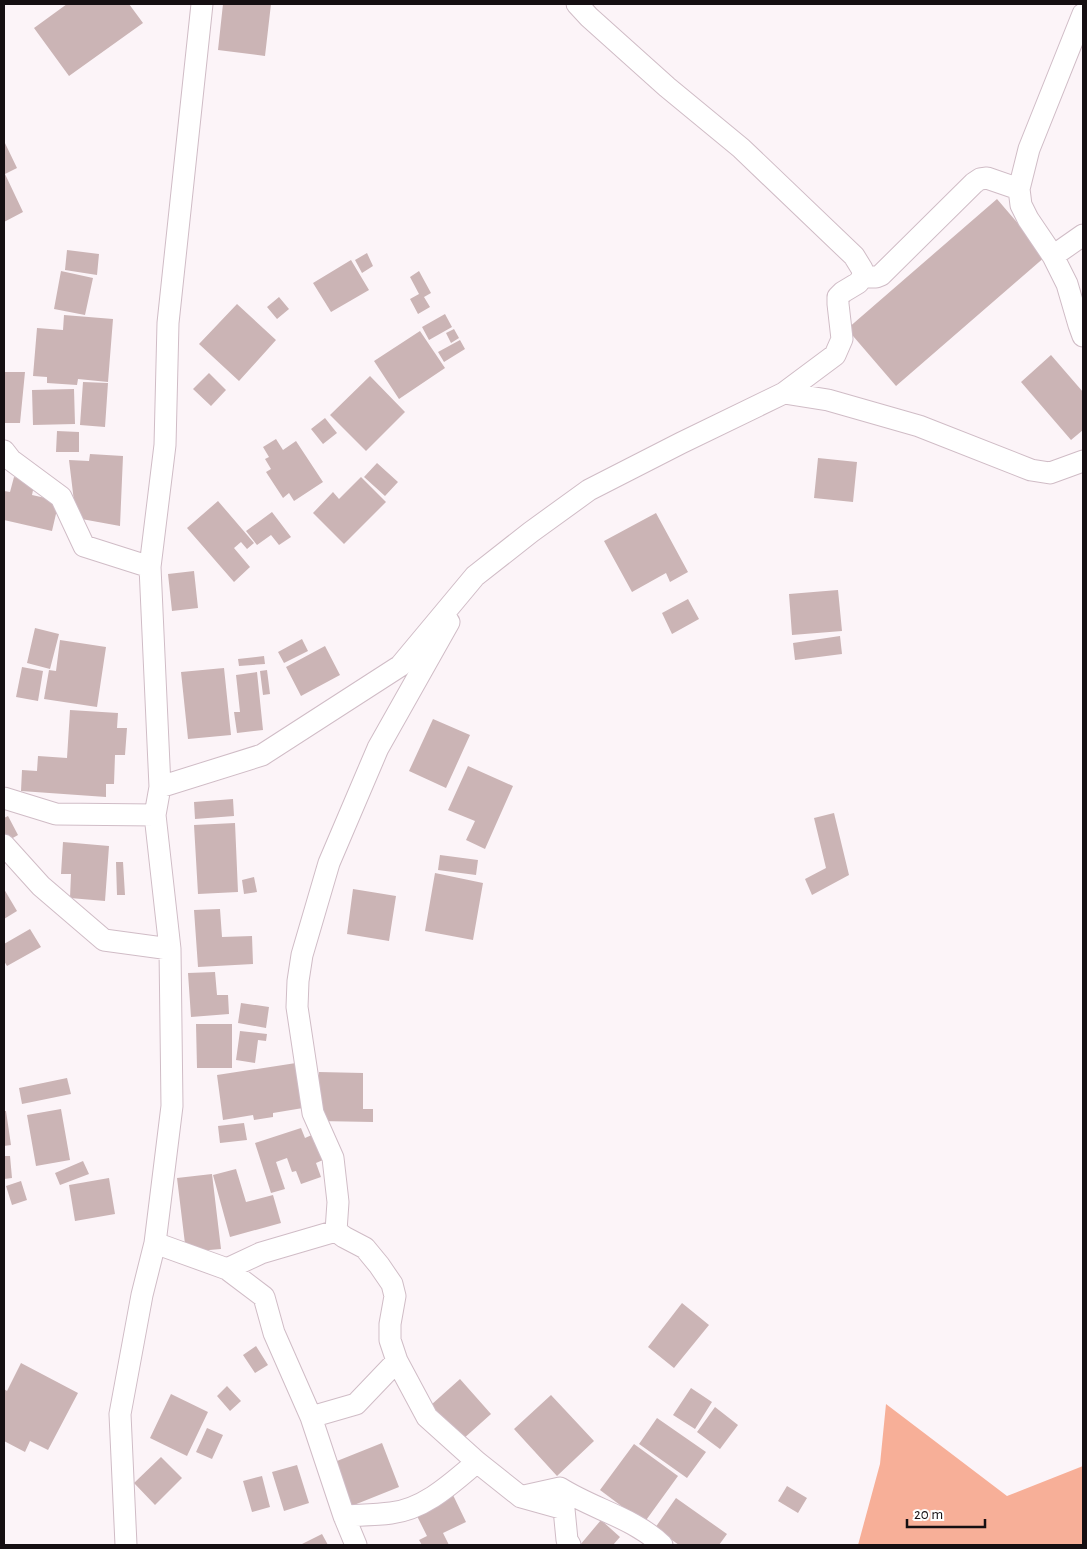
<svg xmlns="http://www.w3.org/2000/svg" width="1087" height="1549" font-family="'Alegreya Sans',sans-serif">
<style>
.forest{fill:#f7af98}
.building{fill:#cbb4b5}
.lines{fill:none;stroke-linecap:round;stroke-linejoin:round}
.street-casing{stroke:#d0bcc6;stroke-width:23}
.street{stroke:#fff;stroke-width:21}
</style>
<rect width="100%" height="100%" fill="#fcf4f8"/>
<path class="forest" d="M886,1404L1007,1496L1083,1466V1545H858L880,1464Z"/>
<path class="building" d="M67,4H129L143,23L69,76L34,28Z
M223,4H271L265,56L218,50Z
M4,141L17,168L5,174L23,212L4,222Z
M997,199L1046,256L896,386L847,329Z
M67,250L99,254L97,275L65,270Z
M367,253L373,266L362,273L355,260Z
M351,260L369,290L331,312L313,283Z
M61,271L93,278L85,315L54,309Z
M419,271L431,293L424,297L430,307L418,314L410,299L419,294L410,277Z
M279,297L289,309L277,319L267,307Z
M237,304L276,340L239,381L199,344Z
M445,314L452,327L429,340L422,327Z
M64,315L113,319L108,382L78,379L77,385L47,383V377L33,376L37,328L63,330Z
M454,329L459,338L451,343L446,333Z
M420,331L445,368L399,399L374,361Z
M460,340L465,349L444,362L438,352Z
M1051,355L1083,392V430L1071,440L1021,382Z
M4,372H25L20,423H4Z
M209,373L226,390L211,406L193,389Z
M370,376L405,412L366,451L330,415Z
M83,382L108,383L105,427L80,425Z
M74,389L75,424L33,425L32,390Z
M325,418L337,433L323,444L311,429Z
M57,431L79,432V452H56Z
M276,439L283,450L296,441L323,482L294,501L289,493L283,498L266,472L271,469L265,459L269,457L263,447Z
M90,454L123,456L120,526L76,518L69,460L89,461Z
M818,458L857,462L853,502L814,498Z
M377,463L398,482L385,496L364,477Z
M14,477L35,481L32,495L59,501L52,531L4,520V491L10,492Z
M361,477L386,502L344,544L313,513L333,492L339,499Z
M218,501L254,543L247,549L241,542L234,548L250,567L234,582L187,528Z
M272,512L291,537L279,545L271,535L257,545L246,531Z
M656,513L688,572L670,582L666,573L632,592L604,541Z
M194,571L198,608L172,611L168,574Z
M838,590L842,631L792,635L789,594Z
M688,599L699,619L672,634L662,613Z
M35,628L59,634L50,669L27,663Z
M840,636L842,654L795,660L793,643Z
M302,639L308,651L284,663L278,652Z
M60,640L106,647L97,707L44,699L49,670L56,671Z
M325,646L340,675L301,696L286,667Z
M264,656L265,664L239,666L238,659Z
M22,667L43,671L38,701L16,697Z
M224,668L231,735L188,739L181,672Z
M267,670L270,694L263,695L260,671Z
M257,672L263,730L237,733L234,712H240L236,675Z
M70,710L118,713L117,728H127L125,755H115L114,784H106V797L21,791L22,770L37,771L38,756L67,758Z
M433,719L470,735L446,788L409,771Z
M468,766L513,786L485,849L466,840L475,821L448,810Z
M233,799L234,816L195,819L194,802Z
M834,813L849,875L812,895L805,879L826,868L814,818Z
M8,816L18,835L4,843V818Z
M235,823L238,892L198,894L194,825Z
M63,842L109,846L105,901L70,898L71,874H61Z
M440,855L478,860L476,875L438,870Z
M116,862H123L125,895H117Z
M435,873L483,883L473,940L425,931Z
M254,877L257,892L244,894L242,880Z
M4,889L17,911L4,919Z
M353,889L396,896L389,941L347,934Z
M220,909L222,937L252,936L253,964L198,967L194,910Z
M30,929L41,947L7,966L4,961V944Z
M215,972L217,995H228L229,1014L191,1017L188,973Z
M241,1003L269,1007L266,1028L238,1023Z
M196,1024H232V1068H197Z
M240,1031L267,1034L266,1041L258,1040L255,1063L236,1060Z
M296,1063L303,1108L273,1113V1117L254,1120L253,1115L223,1120L217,1075Z
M319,1072L363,1073V1109H373V1122L319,1121Z
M67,1078L71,1094L22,1104L19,1088Z
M61,1109L70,1160L36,1166L27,1115Z
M4,1111H6L11,1145L4,1146Z
M244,1123L247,1140L220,1143L218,1126Z
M301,1128L305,1138L314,1134L323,1160L316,1163L321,1177L301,1184L296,1171L292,1172L287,1158L276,1162L285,1189L271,1193L255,1143Z
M4,1156H10L12,1178L4,1179Z
M83,1161L89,1174L60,1185L55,1173Z
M236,1169L246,1202L273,1195L281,1223L230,1237L213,1175Z
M212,1174L221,1249L186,1252L177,1178Z
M109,1178L115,1214L75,1221L69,1185Z
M21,1181L27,1200L12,1205L6,1186Z
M682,1303L709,1325L674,1368L648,1347Z
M256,1346L268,1365L255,1373L243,1355Z
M21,1363L78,1393L48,1450L30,1441L25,1452L4,1441V1389L7,1391Z
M460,1379L491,1414L462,1440L431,1405Z
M227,1386L241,1401L230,1411L217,1396Z
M691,1388L712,1402L695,1429L673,1415Z
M171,1394L208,1412L187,1456L150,1438Z
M551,1395L594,1441L557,1476L514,1429Z
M715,1407L738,1425L720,1449L697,1432Z
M657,1418L706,1452L687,1478L639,1444Z
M207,1428L223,1435L212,1459L196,1452Z
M382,1443L399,1487L349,1507L332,1463Z
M634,1444L678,1476L644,1523L600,1490Z
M161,1457L182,1478L155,1505L134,1483Z
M297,1465L309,1503L284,1511L272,1472Z
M262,1476L270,1507L252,1512L243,1481Z
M787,1486L807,1498L798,1513L778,1501Z
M453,1495L466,1522L443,1533L449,1545H422L419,1540L427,1536L416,1514Z
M676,1498L727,1534L719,1545H679L655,1528Z
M601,1520L620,1537L613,1545H580Z
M322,1534L328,1545H300Z"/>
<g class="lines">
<defs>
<path id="street" d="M1083,14L1029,149L1019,189L1021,205L1028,219L1053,256L1067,284L1079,325L1083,336
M1053,256L1083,235
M863,277H876L881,275L974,183L980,179L987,178L1019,189
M784,393L828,400L919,426L1031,470L1050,473L1083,461
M4,451L11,460L61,497L84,546L150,567
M160,787L262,755L400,666L475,576L531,532L589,490L681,443L784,393L835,355L842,339L838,304V297L843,292L858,283L863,277L862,269L854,256L741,148L667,87L589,17L577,4
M4,798L56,814L155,815
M4,845L41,886L104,940L170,949
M336,1231L338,1202L333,1158L313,1113L297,1007L298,981L302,955L329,863L378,748L449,622
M336,1231L344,1237L365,1248L379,1265L392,1284L395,1296L390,1324V1340L397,1361L427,1417L477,1462L521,1497L564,1509L567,1540L570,1545
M155,1243L227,1269L261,1253L336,1231
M227,1269L264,1297L274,1333L311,1417L344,1516L356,1545
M311,1417L356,1404L397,1361
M524,1496L560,1488C593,1509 634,1518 662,1545
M344,1516C360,1515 376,1515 391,1513C425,1509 452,1483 477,1462
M126,1545L120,1414L142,1295L155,1243L172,1106L170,949L155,815L160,787L150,567L165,445L168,323L202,4"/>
</defs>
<use href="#street" class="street-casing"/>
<use href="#street" class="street"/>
</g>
<rect width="1087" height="1549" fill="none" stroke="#150f12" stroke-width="10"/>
<path d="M907 1519v8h78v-8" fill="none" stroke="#150f12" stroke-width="2.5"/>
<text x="914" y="1519" font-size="15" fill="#150f12" stroke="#ffffff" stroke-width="4" paint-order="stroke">20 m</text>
</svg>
